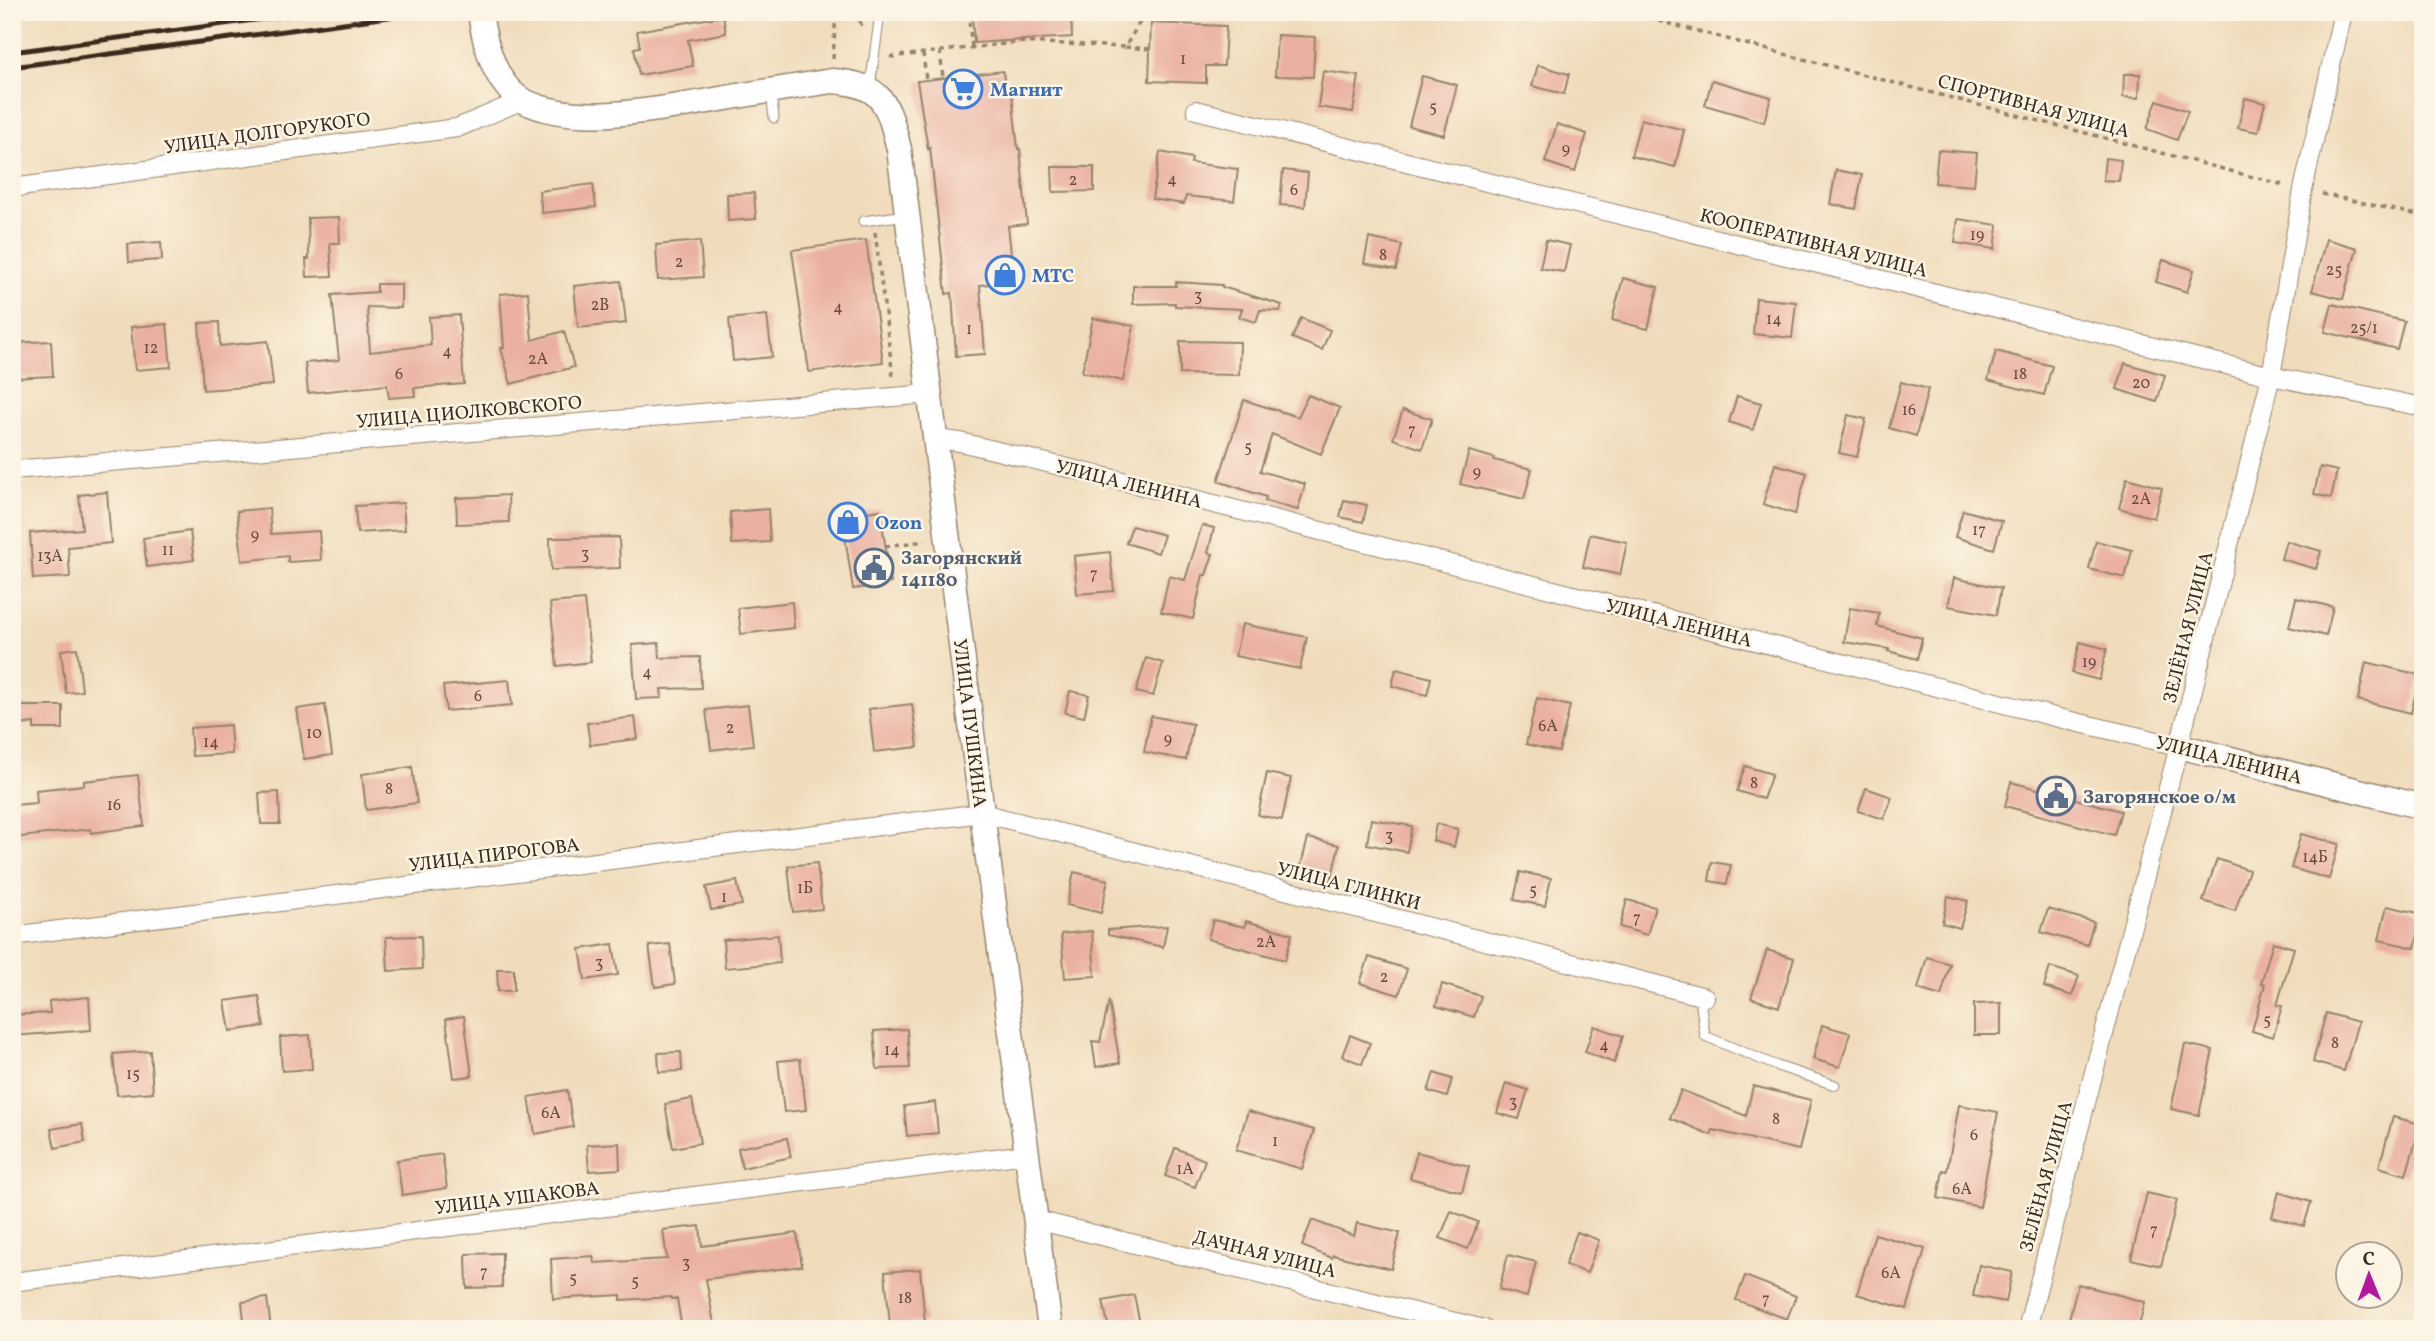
<svg xmlns="http://www.w3.org/2000/svg" width="2435" height="1341" font-family="Vollkorn,serif">
<style>
.building{fill:#eab0a1}
.lines{fill:none;stroke-linecap:round;stroke-linejoin:round}
.lane-casing{stroke:#96836c;stroke-width:11}
.street-casing{stroke:#96836c;stroke-width:20}
.secondary-casing{stroke:#96836c;stroke-width:27}
.path{stroke:#96836c;stroke-width:3.5;stroke-dasharray:5 5;stroke-linecap:butt}
.lane{stroke:#fff;stroke-width:9}
.street{stroke:#fff;stroke-width:18}
.secondary{stroke:#fff;stroke-width:24}
.rail{stroke:#3b2a1e;stroke-width:5}
.labels{text-anchor:middle;stroke-width:5;stroke-linejoin:round;paint-order:stroke}
.number-label{font-size:16px;fill:#674c3f}
.shop-label{font-size:19px;font-weight:bold;fill:#366cbe;stroke:#fcf5e5;text-anchor:start}
.street-label{font-size:19px;fill:#3b2a1e;stroke:#fcf5e5}
.service-label{font-size:19px;font-weight:bold;fill:#4e5e75;stroke:#fcf5e5;text-anchor:start}
</style>
<rect width="100%" height="100%" fill="#fcf5e5"/>
<filter id="ink" filterUnits="userSpaceOnUse"><feTurbulence type="fractalNoise" baseFrequency=".0143" numOctaves="2"/><feDisplacementMap in="SourceGraphic" scale="14" xChannelSelector="R" yChannelSelector="G"/><feConvolveMatrix kernelMatrix="1 2 1 2 8 2 1 2 1" color-interpolation-filters="sRGB"/></filter>
<filter id="wash" filterUnits="userSpaceOnUse"><feTurbulence type="fractalNoise" baseFrequency=".00686" numOctaves="4" result="noise"/><feDisplacementMap in="SourceGraphic" scale="28" xChannelSelector="R" yChannelSelector="G"/><feGaussianBlur stdDeviation="1.57" result="paint"/><feColorMatrix in="noise" values="0 0 0 0 0 0 0 0 0 0 0 0 0 0 0 0 0 1.4 0 .05"/><feComposite in="paint" operator="in"/></filter>
<g filter="url(#wash)">
<rect width="100%" height="100%" fill="#f0dcbb"/>
<g id="blocks">
<path class="building" d="M972,12H1071L1072,37L974,43Z
M723,16L726,33L688,40L693,66L639,75L634,48L640,47L637,31Z
M1151,23L1226,26L1224,66H1206V83L1149,81Z
M1277,35L1315,37L1313,77L1275,76Z
M1538,65L1569,74L1564,94L1532,86Z
M1003,71L1005,86L1011,85L1018,149H1020L1027,224L1008,226L1014,282L980,285L985,354L956,356L952,293L946,294L930,148L928,149L917,81Z
M1323,71L1359,76L1353,112L1318,107Z
M2124,74H2140L2139,98L2123,97Z
M1422,76L1457,85L1444,135L1409,126Z
M1712,80L1771,97L1764,122L1705,105Z
M2245,98L2265,103L2258,132L2238,128Z
M2157,100L2188,111L2177,140L2147,129Z
M1641,119L1684,130L1675,167L1631,156Z
M1557,124L1587,134L1575,172L1545,162Z
M1938,150L1977,153L1974,186L1935,183Z
M1160,152L1192,158L1191,163L1238,169L1234,201L1186,196L1184,204L1152,199Z
M2105,158L2121,160L2119,181L2103,180Z
M1052,167H1094V191L1053,192Z
M1283,170L1308,173L1305,207L1280,205Z
M1836,170L1862,175L1856,209L1830,204Z
M593,184L596,207L542,213L539,191Z
M754,193L756,219L728,221L727,194Z
M339,217L340,243H330L332,276L307,277L306,259H309L308,218Z
M1958,219L1998,225L1995,249L1955,243Z
M1369,238L1402,245L1396,270L1364,263Z
M2326,239L2357,248L2343,299L2312,291Z
M866,240L883,362L809,372L792,250Z
M1546,240L1570,245L1564,272L1540,268Z
M700,241L703,277L658,280L656,245Z
M161,242L162,260L129,262L128,244Z
M2163,260L2194,270L2187,292L2156,282Z
M1623,278L1658,287L1648,329L1612,320Z
M621,281L626,323L578,328L574,286Z
M1176,282L1222,285V287L1282,305L1280,311L1260,310L1256,322L1239,317L1242,309L1175,306V303L1133,304V286H1176Z
M377,284H401V308L367,307L370,352L431,345L429,317L459,315L464,384L414,388L415,396L389,398L387,385L308,393L305,363L339,360L332,295L377,292Z
M528,292L532,340L564,331L574,367L511,384L501,348H504L500,294Z
M1756,298L1796,302L1792,338L1753,334Z
M2332,304L2404,321L2397,349L2325,332Z
M767,315L772,357L733,361L729,319Z
M1093,318L1134,326L1123,381L1082,372Z
M1301,318L1330,330L1322,350L1292,338Z
M219,322L220,346L268,341L273,385L203,390L199,323Z
M167,324L171,367L135,370L131,327Z
M51,341L53,376L12,378V343Z
M1180,341L1240,342L1239,375L1180,374Z
M1996,351L2052,366L2044,395L1988,380Z
M2125,363L2165,375L2157,402L2117,389Z
M1901,382L1928,389L1916,436L1889,428Z
M1308,395L1340,408L1321,454L1272,434L1260,471L1305,484L1298,510L1265,501L1266,497L1218,481L1244,400L1298,417Z
M1737,396L1761,403L1753,430L1729,422Z
M1403,410L1432,419L1422,449L1393,439Z
M1848,415L1866,419L1857,457L1839,453Z
M1469,451L1494,458V460L1532,469L1524,499L1460,484Z
M1775,464L1807,473L1795,514L1763,504Z
M2320,467L2337,471L2331,498L2314,494Z
M2127,478L2162,488L2154,518L2119,508Z
M107,492L111,543L68,547L70,577L33,579L30,533L82,529L79,495Z
M508,495L509,522L457,524L456,498Z
M1344,500L1367,505L1363,522L1340,517Z
M403,503L405,530L357,533L355,506Z
M269,508L271,534L319,531L321,560L288,562V556L242,561L237,511Z
M768,509L770,542L732,544L730,512Z
M880,510L891,583L853,589L842,516Z
M1963,510L2002,521L1994,549L1955,537Z
M1202,525L1214,528L1208,553L1213,554L1206,575H1203L1193,619L1161,612L1169,576L1185,580Z
M1132,526L1164,535L1158,553L1126,543Z
M190,531L194,560L147,567L143,538Z
M1590,534L1627,542L1620,575L1583,567Z
M619,537L620,568L551,570L550,538Z
M2096,541L2132,550L2125,578L2089,569Z
M2286,541L2321,551L2316,569L2281,559Z
M1110,552L1114,591L1077,594L1074,556Z
M1954,578L2001,588L1996,615L1948,606Z
M2296,598L2333,607L2326,636L2289,627Z
M584,600L591,662L557,666L550,603Z
M792,602L794,628L741,634L738,608Z
M1850,608L1879,613L1877,626L1922,638L1917,659L1888,651L1889,649L1844,642Z
M1242,624L1307,637L1300,669L1235,656Z
M2080,642L2107,649L2099,680L2072,673Z
M659,643L660,658L700,657L701,688L661,689L662,698L636,699L632,645Z
M77,648L82,691L66,693L61,650Z
M1146,658L1163,663L1153,696L1136,692Z
M2366,662L2420,675L2411,713L2358,700Z
M1396,669L1431,678L1427,695L1392,686Z
M509,680L512,705L446,711L443,686Z
M1070,691L1089,695L1084,717L1065,713Z
M1537,698L1570,706L1559,752L1526,744Z
M912,704L918,747L874,752L869,709Z
M325,705L332,755L304,759L297,709Z
M748,705L753,745L711,750L706,710Z
M12,706H63V729H34V723L12,726Z
M1151,716L1193,724L1186,760L1144,752Z
M635,717L638,739L590,745L587,723Z
M230,725L232,754L192,756L190,728Z
M1745,766L1772,774L1763,799L1737,791Z
M412,767L417,803L366,810L362,774Z
M1267,773L1291,778L1282,820L1258,815Z
M138,775L144,826L91,833L90,829L12,838V805L37,803L36,790L84,785V781Z
M2011,782L2121,811L2114,835L2005,806Z
M1866,788L1892,797L1884,819L1858,811Z
M279,792L280,824H261L259,793Z
M1371,819L1412,826L1407,852L1367,844Z
M1436,824L1458,829L1454,847L1433,841Z
M2301,834L2339,844L2329,879L2291,868Z
M1308,838L1339,845L1331,881L1299,873Z
M2217,859L2249,870L2235,911L2203,901Z
M1712,862L1731,865L1727,884L1709,881Z
M817,863L822,909L793,912L788,866Z
M1074,872L1108,880L1101,913L1067,905Z
M1520,872L1551,878L1545,906L1514,900Z
M737,881L742,905L711,910L706,887Z
M1948,896L1968,901L1960,928L1942,923Z
M1627,900L1655,907L1647,935L1620,927Z
M2387,906L2423,914L2415,948L2379,940Z
M2048,909L2094,922L2087,945L2041,932Z
M1213,920L1245,927L1246,921L1292,934L1285,960L1208,939Z
M1167,926L1163,947L1108,935V930Z
M1092,931L1095,976L1065,978L1061,934Z
M778,935L780,963L725,968L723,940Z
M421,936L422,969L388,971L386,937Z
M2273,942L2294,948L2277,1005L2282,1006L2273,1037L2252,1031L2265,984L2261,983Z
M613,944L618,975L585,980L580,949Z
M670,944L675,984L655,987L649,946Z
M1767,950L1794,958L1779,1007L1751,998Z
M1369,957L1407,969L1399,995L1360,983Z
M1927,957L1950,964L1941,996L1918,989Z
M2050,967L2079,976L2072,996L2044,987Z
M497,969H514V991H498Z
M1442,984L1481,996L1474,1017L1436,1006Z
M259,996L264,1026L230,1031L225,1001Z
M89,997L91,1030L12,1036V1015L50,1013L49,1001Z
M1109,1001L1120,1063L1096,1067L1092,1041L1100,1042Z
M2001,1003V1035H1974V1004Z
M2326,1013L2358,1022L2344,1071L2313,1062Z
M464,1016L472,1076L454,1078L446,1019Z
M1822,1025L1850,1033L1840,1067L1813,1059Z
M1594,1026L1623,1036L1614,1063L1585,1052Z
M907,1029L910,1068L877,1069L874,1031Z
M310,1035L312,1069L282,1071L280,1037Z
M1350,1035L1370,1043L1362,1064L1342,1056Z
M2185,1044L2213,1050L2199,1115L2171,1109Z
M150,1051L153,1092L117,1095L113,1054Z
M681,1052L682,1071L659,1072L658,1053Z
M800,1059L806,1110L784,1112L778,1061Z
M1434,1073L1452,1079L1447,1097L1428,1091Z
M1506,1083L1528,1090L1519,1119L1497,1113Z
M1753,1086L1811,1100L1799,1150L1713,1130L1711,1135L1670,1118L1681,1090L1746,1116Z
M567,1090L573,1127L535,1134L529,1097Z
M692,1099L700,1143L673,1148L665,1104Z
M935,1102L938,1133L907,1136L904,1106Z
M1959,1105L1998,1112L1980,1207L1938,1198L1943,1170L1947,1171Z
M1248,1111L1314,1130L1302,1169L1236,1150Z
M2393,1117L2421,1124L2406,1175L2379,1167Z
M82,1124L85,1142L55,1148L51,1129Z
M787,1138L791,1157L742,1168L738,1148Z
M619,1143L620,1169L589,1171L587,1145Z
M1175,1148L1205,1160L1195,1187L1165,1176Z
M1417,1152L1469,1166L1462,1192L1410,1178Z
M442,1154L447,1188L402,1195L397,1160Z
M2279,1192L2311,1202L2304,1226L2272,1217Z
M2147,1193L2177,1200L2161,1266L2131,1259Z
M1451,1211L1478,1222L1468,1249L1440,1238Z
M1312,1220L1354,1236L1357,1223L1400,1233L1391,1269L1333,1255L1332,1258L1302,1246Z
M700,1226L702,1246L797,1233L802,1266L706,1279L715,1329H682L677,1299H671V1297L621,1300V1295L553,1299L551,1259L593,1256L594,1263L667,1259L663,1230Z
M1577,1232L1599,1240L1587,1273L1565,1265Z
M1875,1234L1925,1249L1907,1309L1857,1294Z
M502,1253V1287L467,1288L466,1254Z
M1508,1255L1536,1262L1527,1297L1499,1289Z
M1979,1265L2012,1272L2006,1302L1973,1296Z
M920,1269L925,1322L890,1325L885,1272Z
M1745,1276L1796,1296L1787,1319L1736,1300Z
M2078,1284L2145,1302L2138,1329H2107L2069,1319Z
M1134,1295L1141,1329H1109L1103,1301Z
M267,1298L271,1329H245L242,1302Z"/>
</g>
</g>
<g filter="url(#ink)">
<use href="#blocks" fill-opacity="0" stroke="#96836c" stroke-width="2"/>
<g class="lines">
<defs>
<path id="lane" d="M870,87L879,21
M771,92L774,118
M863,221L906,215
M1705,997L1701,1006L1705,1036L1777,1066L1835,1085"/>
<path id="street" d="M1196,110L2271,376L2423,407
M12,188L457,128L523,100
M936,439L960,442L1139,485L2071,721L2179,746
M12,470L930,394
M12,936L982,813L1705,997
M1036,1220L1484,1329
M12,1282L1027,1154
M2027,1329L2179,746L2271,376L2303,190L2343,12"/>
<path id="secondary" d="M480,12C484,42 495,86 524,101C576,127 660,109 715,100C754,93 793,87 832,81C883,84 888,104 899,149L982,813L1050,1329
M2179,746L2423,807"/>
</defs>
<use href="#lane" class="lane-casing"/>
<use href="#street" class="street-casing"/>
<use href="#secondary" class="secondary-casing"/>
<path class="path" d="M855,12L862,26
M968,12L972,48
M1641,12L1647,18L2284,185
M1125,47L1150,49
M940,51L943,78
M923,53L926,80
M890,57L1021,42L1125,47L1146,12
M833,59L836,12
M2322,194L2423,216
M875,232L893,377
M885,546L925,541"/>
<use href="#lane" class="lane"/>
<use href="#street" class="street"/>
<use href="#secondary" class="secondary"/>
<path class="rail" d="M12,52L315,12
M12,67L426,12"/>
</g>
</g>
<defs>
<symbol id="supermarket-ring" viewBox="-11 -11 22 22"><circle r="9.5" fill="#fcf5e5" stroke="#3f7fe0" stroke-width="1.5"/><path d="M-6-5.5h2.5l.6 2H6L4.5 2H-2.5L-4.4-4H-6ZM-1.5 3.2a1.3 1.3 0 1 0 .1 0ZM3 3.2a1.3 1.3 0 1 0 .1 0Z" fill="#3f7fe0"/></symbol>
<symbol id="shop-ring" viewBox="-11 -11 22 22"><circle r="9.5" fill="#fcf5e5" stroke="#3f7fe0" stroke-width="1.5"/><path d="M-5-2.5h2.3a2.7 3.5 0 0 1 5.4 0H5L5.5 6h-11ZM-1.5-2.5h3a1.5 2.3 0 0 0-3 0Z" fill="#3f7fe0"/></symbol>
<symbol id="civic-ring" viewBox="-11 -11 22 22"><circle r="9.5" fill="#fcf5e5" stroke="#5c6f8a" stroke-width="1.5"/><path d="M-.6-6.5H3V-4.5H.6V-3L4-1V1h2V6H-6V1h2V-1L-.6-3ZM-1.2 2.5V6h2.4V2.5Z" fill="#5c6f8a"/></symbol>
</defs>
<g fill-rule="evenodd">
<use href="#supermarket-ring" x="941" y="67" width="44" height="44"/>
<use href="#shop-ring" x="983" y="253" width="44" height="44"/>
<use href="#shop-ring" x="826" y="500" width="44" height="44"/>
<use href="#civic-ring" x="852" y="546" width="44" height="44"/>
<use href="#civic-ring" x="2034" y="774" width="44" height="44"/>
</g>
<g class="labels">
<g class="number-label">
<text x="1183" y="64">1</text>
<text x="1433" y="112">5</text>
<text x="1566" y="154">9</text>
<text x="1172" y="184">4</text>
<text x="1073" y="185">2</text>
<text x="1294" y="195">6</text>
<text x="1977" y="240">19</text>
<text x="1383" y="260">8</text>
<text x="679" y="267">2</text>
<text x="2334" y="275">25</text>
<text x="1198" y="301">3</text>
<text x="600" y="310">2В</text>
<text x="838" y="312">4</text>
<text x="1774" y="324">14</text>
<text x="2364" y="333">25/1</text>
<text x="969" y="334">1</text>
<text x="151" y="353">12</text>
<text x="447" y="356">4</text>
<text x="538" y="364">2А</text>
<text x="399" y="379">6</text>
<text x="2020" y="379">18</text>
<text x="2141" y="388">20</text>
<text x="1909" y="415">16</text>
<text x="1412" y="435">7</text>
<text x="1248" y="452">5</text>
<text x="1477" y="477">9</text>
<text x="2141" y="504">2А</text>
<text x="1979" y="535">17</text>
<text x="255" y="540">9</text>
<text x="168" y="555">11</text>
<text x="585" y="559">3</text>
<text x="50" y="561">13А</text>
<text x="1094" y="579">7</text>
<text x="2089" y="667">19</text>
<text x="647" y="677">4</text>
<text x="478" y="701">6</text>
<text x="1548" y="731">6А</text>
<text x="730" y="733">2</text>
<text x="314" y="738">10</text>
<text x="1168" y="744">9</text>
<text x="211" y="747">14</text>
<text x="1754" y="788">8</text>
<text x="389" y="794">8</text>
<text x="114" y="810">16</text>
<text x="1389" y="841">3</text>
<text x="2315" y="862">14Б</text>
<text x="805" y="893">1Б</text>
<text x="1533" y="895">5</text>
<text x="724" y="902">1</text>
<text x="1637" y="923">7</text>
<text x="1266" y="947">2А</text>
<text x="599" y="968">3</text>
<text x="1384" y="982">2</text>
<text x="2267" y="1025">5</text>
<text x="2335" y="1048">8</text>
<text x="1604" y="1050">4</text>
<text x="892" y="1055">14</text>
<text x="133" y="1079">15</text>
<text x="1513" y="1107">3</text>
<text x="551" y="1118">6А</text>
<text x="1776" y="1124">8</text>
<text x="1974" y="1140">6</text>
<text x="1275" y="1146">1</text>
<text x="1185" y="1174">1А</text>
<text x="1962" y="1194">6А</text>
<text x="2154" y="1235">7</text>
<text x="686" y="1268">3</text>
<text x="484" y="1277">7</text>
<text x="1891" y="1278">6А</text>
<text x="573" y="1283">5</text>
<text x="635" y="1286">5</text>
<text x="905" y="1303">18</text>
<text x="1766" y="1304">7</text>
</g>
<g class="shop-label">
<text x="990" y="96">Магнит</text>
<text x="1032" y="282">МТС</text>
<text x="875" y="529">Ozon</text>
</g>
<g class="street-label">
<text transform="translate(2034 105) rotate(15)" y="7">СПОРТИВНАЯ УЛИЦА</text>
<text transform="translate(267 132) rotate(-8)" y="7">УЛИЦА ДОЛГОРУКОГО</text>
<text transform="translate(1814 242) rotate(14)" y="7">КООПЕРАТИВНАЯ УЛИЦА</text>
<text transform="translate(469 411) rotate(-5)" y="7">УЛИЦА ЦИОЛКОВСКОГО</text>
<text transform="translate(1129 483) rotate(14)" y="7">УЛИЦА ЛЕНИНА</text>
<text transform="translate(1679 622) rotate(14)" y="7">УЛИЦА ЛЕНИНА</text>
<text transform="translate(2187 627) rotate(-76)" y="7">ЗЕЛЁНАЯ УЛИЦА</text>
<text transform="translate(971 723) rotate(83)" y="7">УЛИЦА ПУШКИНА</text>
<text transform="translate(2229 759) rotate(14)" y="7">УЛИЦА ЛЕНИНА</text>
<text transform="translate(494 854) rotate(-7)" y="7">УЛИЦА ПИРОГОВА</text>
<text transform="translate(1349 885) rotate(14)" y="7">УЛИЦА ГЛИНКИ</text>
<text transform="translate(2045 1176) rotate(-75)" y="7">ЗЕЛЁНАЯ УЛИЦА</text>
<text transform="translate(517 1197) rotate(-7)" y="7">УЛИЦА УШАКОВА</text>
<text transform="translate(1265 1253) rotate(14)" y="7">ДАЧНАЯ УЛИЦА</text>
</g>
<g class="service-label">
<text x="901" y="564">Загорянский<tspan x="901" dy="22">141180</tspan></text>
<text x="2083" y="803">Загорянское о/м</text>
</g>
</g>
<rect width="2435" height="1341" fill="none" stroke="#fcf5e5" stroke-width="42"/>
<g transform="translate(2369 1275) rotate(359)"><circle r="33" fill="#fcf5e5" stroke="#afa495" stroke-width="2"/>
<path d="M0-5L12 26L0 18L-12 26Z" fill="#b5179e"/>
<text y="-10" font-size="19" font-weight="bold" text-anchor="middle" fill="#3b2a1e">С</text>
</g>
</svg>
